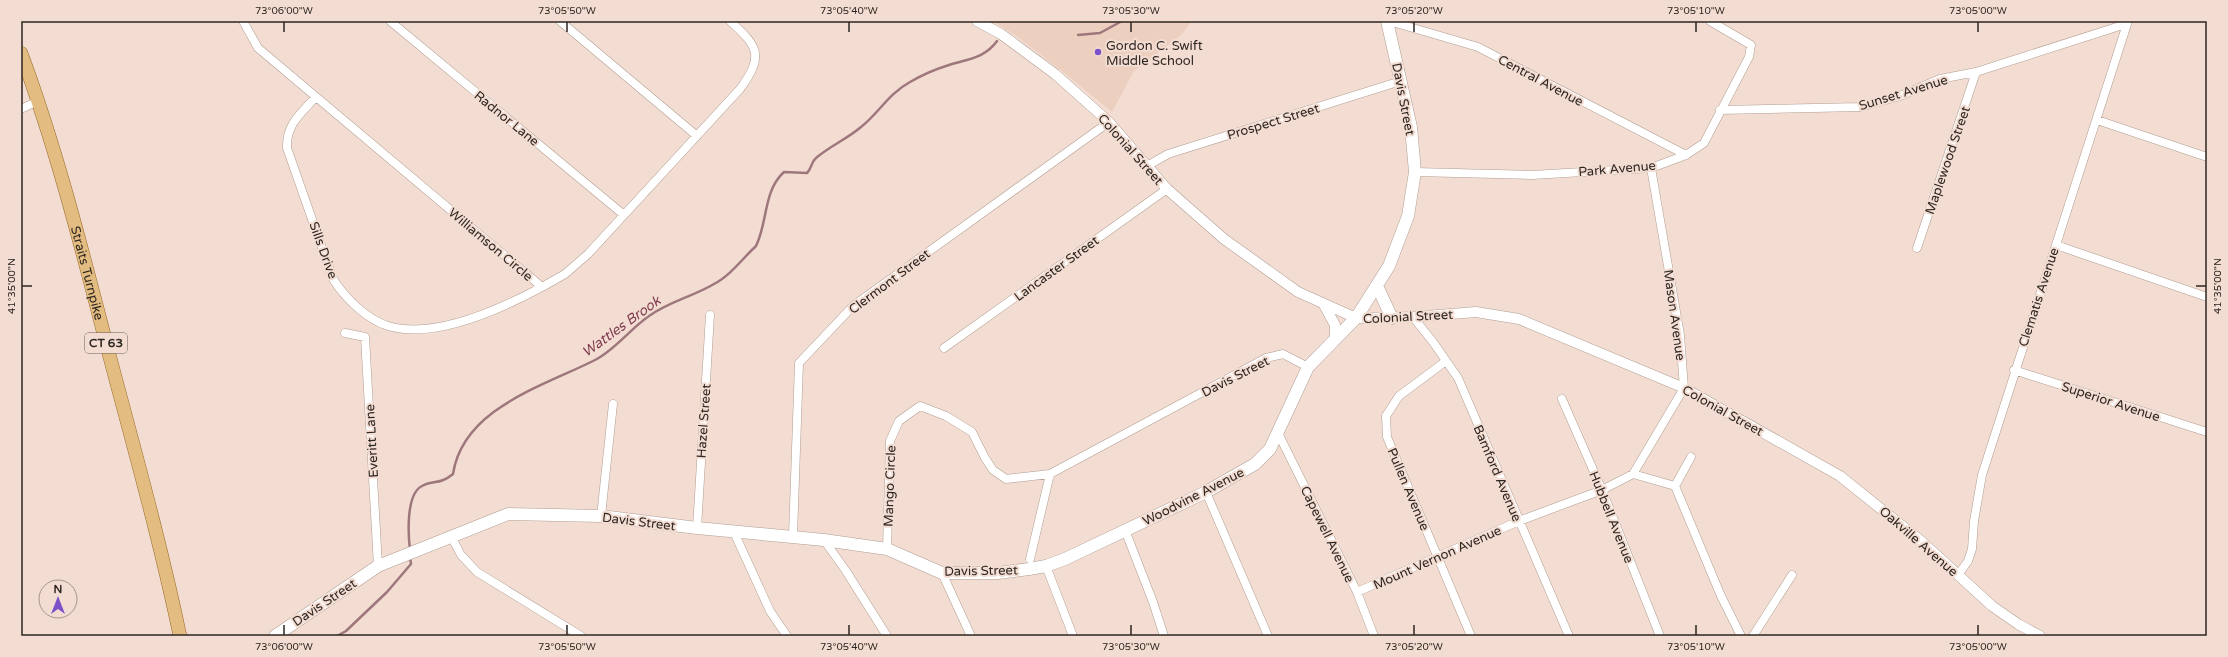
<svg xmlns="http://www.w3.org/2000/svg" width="2228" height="657" font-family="'Varela Round',sans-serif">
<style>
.built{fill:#eccfbf}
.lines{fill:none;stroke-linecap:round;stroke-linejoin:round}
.stream{stroke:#9e777d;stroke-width:2.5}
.minor-casing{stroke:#b19d92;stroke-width:9}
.tertiary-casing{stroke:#b19d92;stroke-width:11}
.secondary-casing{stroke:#b19d92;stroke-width:13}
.primary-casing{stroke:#976a29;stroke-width:14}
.minor{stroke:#fff;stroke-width:8}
.tertiary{stroke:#fff;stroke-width:10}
.secondary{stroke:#fff;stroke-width:12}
.primary{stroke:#e3bc81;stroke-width:13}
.ticks{fill:none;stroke:#2e2621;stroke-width:1.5}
.poi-dot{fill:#7b50c9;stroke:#f3ddd2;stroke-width:1.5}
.labels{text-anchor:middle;stroke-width:4;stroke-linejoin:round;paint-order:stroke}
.shield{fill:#f3ddd2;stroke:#695d56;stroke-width:1}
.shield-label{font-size:12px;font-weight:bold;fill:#2e2621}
.poi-label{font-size:13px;fill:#2e2621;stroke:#f3ddd2;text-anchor:start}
.street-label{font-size:13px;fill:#2e2621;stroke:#f3ddd2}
.water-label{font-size:14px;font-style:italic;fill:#7f3c4f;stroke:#f3ddd2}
.neatline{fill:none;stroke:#2e2621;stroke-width:1.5}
.ticks-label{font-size:10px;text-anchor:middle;fill:#2e2621}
</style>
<rect width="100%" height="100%" fill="#f3ddd2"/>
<path class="built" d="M992,21H1192L1180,36L1134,71L1112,112L1058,68L1015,35Z"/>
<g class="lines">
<path class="stream" d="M1078,35L1100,33L1122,21
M410,550C408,533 406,494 422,486C432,480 440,485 453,474C463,408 544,386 595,360C615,350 630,329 649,316C670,301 692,297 714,284C730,276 743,258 756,246C768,222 763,191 784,172L807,173C812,168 811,162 816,158C830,146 847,139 861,127C879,113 888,94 910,82C922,75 936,69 949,65C968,59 985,58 997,41
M337,636L346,631L387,592L411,564L410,557"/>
<defs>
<path id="minor" d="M243,21L258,48L542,287L565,274L588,254L740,89C764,56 759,47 730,21
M390,21L624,215
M560,21L697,136
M1389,21L1478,47L1686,155
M315,98C300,114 286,125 287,148L333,279C345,298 366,319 388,326C435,340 501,309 542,287
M21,109L38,101
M1720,110L1861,107L1900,96L1940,79L1976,72L2126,24
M2097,120L2207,157
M1147,166L1168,154L1401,81
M1415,172L1532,175L1651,168L1686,155L1704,143L1749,57L1751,45L1710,21
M2056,245L2207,297
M1917,248L1976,72
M1413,317L1433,342L1458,378L1569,636
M345,333L365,337L378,566
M944,348L1167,189
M1446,361L1399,396L1386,416L1387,437L1471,636
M2014,370L2207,432
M1562,399L1602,490L1660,636
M1278,433L1357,592L1374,636
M1633,474L1684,388L1680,335L1651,168
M1675,486L1721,596L1741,636
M1675,486L1691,457
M1206,492L1268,636
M601,516L613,404
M697,528L710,315
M733,530L770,611L787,636
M1125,530L1153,602L1164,636
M451,536L461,555L477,572L581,636
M793,536L799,363L853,306L1109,122
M824,540L846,571L887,636
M887,549L890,441L899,421L920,406L946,416L972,432L985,458L993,470L1006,479L1050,474L1266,358L1283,354L1308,367
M1030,559L1050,474
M1046,566L1073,636
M942,573L971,636
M1958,575L1968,561L1972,549L1974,521L1982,475L2128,21
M1357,592L1519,521L1602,490L1633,474L1675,486
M1753,636L1792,575"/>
<path id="tertiary" d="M977,21L1001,34L1055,74L1109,122L1167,189L1224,239L1298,292L1356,318L1413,317L1476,312L1519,319L1684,388L1840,476L1921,541L1992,606L2018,624L2040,636
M1323,303L1335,325V340"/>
<path id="secondary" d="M1377,286L1392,318
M275,636L378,566L508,514L601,516L697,528L824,540L887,549L942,573H998L1029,569L1046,566L1065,559L1206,492L1255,464L1270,449L1308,367L1356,318L1389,266L1408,216L1415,172L1411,127L1387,21"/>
<g id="primary">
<path id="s1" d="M21,53C57,150 82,250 108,350C133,445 160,540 180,636"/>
</g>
</defs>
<use href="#minor" class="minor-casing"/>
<use href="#tertiary" class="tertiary-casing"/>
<use href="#secondary" class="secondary-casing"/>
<use href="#primary" class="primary-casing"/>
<use href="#minor" class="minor"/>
<use href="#tertiary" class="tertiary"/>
<use href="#secondary" class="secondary"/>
<use href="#primary" class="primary"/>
</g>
<path class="ticks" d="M284,22V32M567,22V32M849,22V32M1131,22V32M1414,22V32M1696,22V32M1978,22V32M22,286H32M2196,286H2206M284,625V635M567,625V635M849,625V635M1131,625V635M1414,625V635M1696,625V635M1978,625V635"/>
<circle class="poi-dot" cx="1098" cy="52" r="4"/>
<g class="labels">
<rect class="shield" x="85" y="333" width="42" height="20" rx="3"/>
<g class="shield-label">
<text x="106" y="347">CT 63</text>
</g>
<g class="poi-label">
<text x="1106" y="50">Gordon C. Swift<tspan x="1106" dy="15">Middle School</tspan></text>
</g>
<g class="street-label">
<text transform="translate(1541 80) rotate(28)" y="5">Central Avenue</text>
<text transform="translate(1903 92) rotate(-17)" y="5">Sunset Avenue</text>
<text transform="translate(1404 99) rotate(79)" y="5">Davis Street</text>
<text transform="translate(507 118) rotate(39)" y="5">Radnor Lane</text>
<text transform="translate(1273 121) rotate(-17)" y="5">Prospect Street</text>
<text transform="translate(1131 149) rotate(48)" y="5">Colonial Street</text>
<text transform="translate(1947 160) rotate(-71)" y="5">Maplewood Street</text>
<text transform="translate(1617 168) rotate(-5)" y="5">Park Avenue</text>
<text transform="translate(491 244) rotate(40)" y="5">Williamson Circle</text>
<text transform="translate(324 250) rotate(70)" y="5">Sills Drive</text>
<text transform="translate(1056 268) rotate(-36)" y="5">Lancaster Street</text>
<text dy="5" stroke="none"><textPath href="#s1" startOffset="230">Straits Turnpike</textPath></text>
<text transform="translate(889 281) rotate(-37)" y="5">Clermont Street</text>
<text transform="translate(2038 297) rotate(-72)" y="5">Clematis Avenue</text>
<text transform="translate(1675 315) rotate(82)" y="5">Mason Avenue</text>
<text transform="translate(1408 316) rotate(-3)" y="5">Colonial Street</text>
<text transform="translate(1235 376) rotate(-27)" y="5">Davis Street</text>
<text transform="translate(2111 401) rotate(18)" y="5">Superior Avenue</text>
<text transform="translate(1723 410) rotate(29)" y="5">Colonial Street</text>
<text transform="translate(703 421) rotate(-86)" y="5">Hazel Street</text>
<text transform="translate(371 441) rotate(-93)" y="5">Everitt Lane</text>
<text transform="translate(1498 473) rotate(67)" y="5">Bamford Avenue</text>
<text transform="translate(889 486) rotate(-88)" y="5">Mango Circle</text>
<text transform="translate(1409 489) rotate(67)" y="5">Pullen Avenue</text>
<text transform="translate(1193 496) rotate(-27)" y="5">Woodvine Avenue</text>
<text transform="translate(1612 517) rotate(68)" y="5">Hubbell Avenue</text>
<text transform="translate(639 521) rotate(7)" y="5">Davis Street</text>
<text transform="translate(1328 534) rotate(64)" y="5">Capewell Avenue</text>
<text transform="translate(1919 541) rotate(41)" y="5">Oakville Avenue</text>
<text transform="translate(1437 557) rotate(-24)" y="5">Mount Vernon Avenue</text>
<text transform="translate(981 570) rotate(-1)" y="5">Davis Street</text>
<text transform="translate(324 602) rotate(-34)" y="5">Davis Street</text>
</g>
<g class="water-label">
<text transform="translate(621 326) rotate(-36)" y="5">Wattles Brook</text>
</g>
</g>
<rect width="2228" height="657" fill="none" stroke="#f3ddd2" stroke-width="44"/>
<g transform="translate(58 599)"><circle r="19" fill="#f3ddd2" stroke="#a4948b"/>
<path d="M0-3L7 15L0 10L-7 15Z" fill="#7b50c9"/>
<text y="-6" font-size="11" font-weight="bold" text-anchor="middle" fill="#2e2621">N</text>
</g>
<rect x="22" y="22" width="2184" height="613" class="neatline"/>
<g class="ticks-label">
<text x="284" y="14">73°06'00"W</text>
<text x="567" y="14">73°05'50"W</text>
<text x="849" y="14">73°05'40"W</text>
<text x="1131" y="14">73°05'30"W</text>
<text x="1414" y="14">73°05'20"W</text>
<text x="1696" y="14">73°05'10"W</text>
<text x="1978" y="14">73°05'00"W</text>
<text transform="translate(11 286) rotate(-90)" y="4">41°35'00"N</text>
<text transform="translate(2217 286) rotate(-90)" y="4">41°35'00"N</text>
<text x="284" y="650">73°06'00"W</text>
<text x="567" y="650">73°05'50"W</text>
<text x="849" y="650">73°05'40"W</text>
<text x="1131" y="650">73°05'30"W</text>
<text x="1414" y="650">73°05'20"W</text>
<text x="1696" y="650">73°05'10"W</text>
<text x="1978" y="650">73°05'00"W</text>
</g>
</svg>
